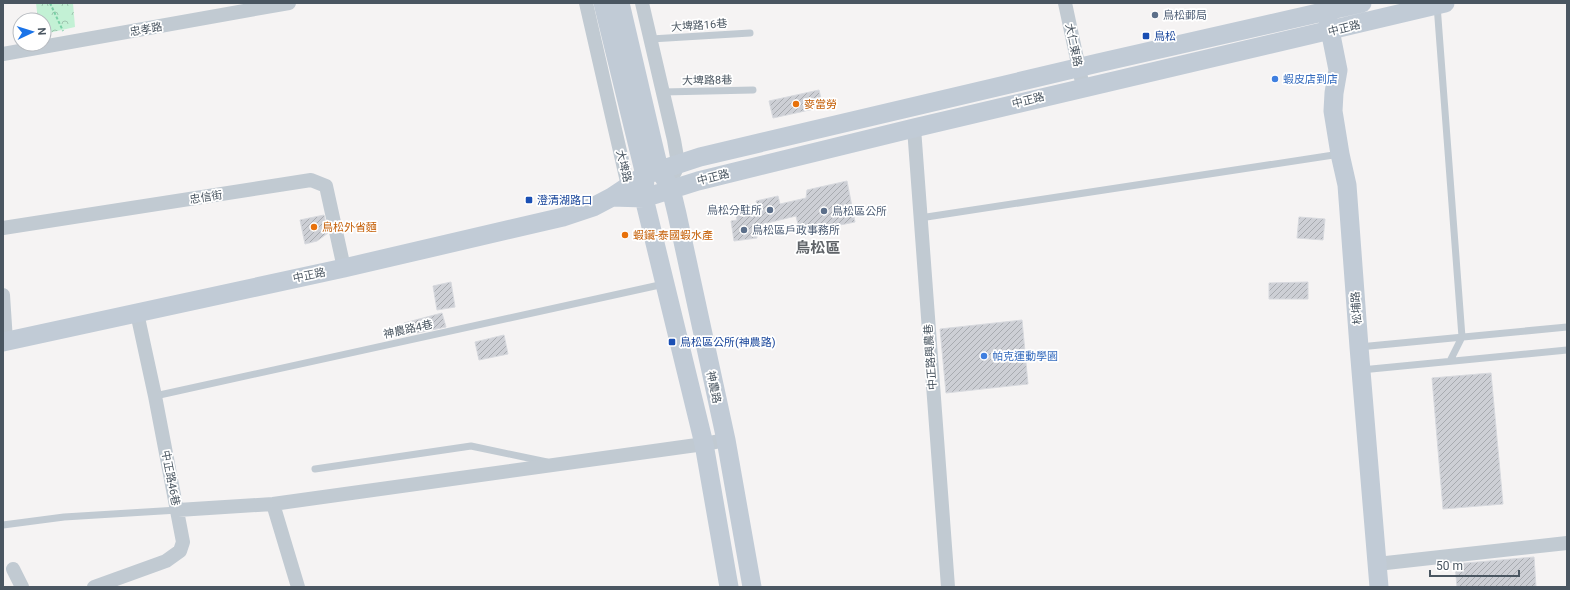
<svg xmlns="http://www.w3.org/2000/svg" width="1570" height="590" font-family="Roboto,'Noto Sans TC',sans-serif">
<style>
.park{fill:url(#park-crowns)}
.building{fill:url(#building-hatch);stroke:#d7d9de}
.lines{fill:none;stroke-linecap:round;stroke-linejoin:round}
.path{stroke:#7ad0a6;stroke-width:2;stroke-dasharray:3 2;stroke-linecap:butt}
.lane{stroke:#c1cad2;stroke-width:7}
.street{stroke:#c1cad2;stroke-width:14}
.secondary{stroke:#c1cbd6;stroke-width:19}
.service-dot{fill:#5c6f8a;stroke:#fff;stroke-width:1.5}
.transit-dot{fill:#1a4fb4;stroke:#fff;stroke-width:1.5}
.shop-dot{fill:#3f7fe0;stroke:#fff;stroke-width:1.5}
.food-dot{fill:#e8710a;stroke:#fff;stroke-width:1.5}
.labels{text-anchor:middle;stroke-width:3.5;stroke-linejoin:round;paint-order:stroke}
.service-label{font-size:11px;fill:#4e5e75;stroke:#fff;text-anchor:start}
.street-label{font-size:11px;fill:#4a5661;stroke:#fff}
.transit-label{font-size:11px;fill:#164399;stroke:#fff;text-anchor:start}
.shop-label{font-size:11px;fill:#366cbe;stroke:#fff;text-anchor:start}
.food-label{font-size:11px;fill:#c56008;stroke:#fff;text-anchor:start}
.district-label{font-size:15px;font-weight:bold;fill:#5f6368;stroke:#fff}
</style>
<defs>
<pattern id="park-crowns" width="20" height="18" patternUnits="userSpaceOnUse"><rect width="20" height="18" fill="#c3f1d5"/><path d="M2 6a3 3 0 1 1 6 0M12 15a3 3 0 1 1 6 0" fill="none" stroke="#a0c6b0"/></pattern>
<pattern id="building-hatch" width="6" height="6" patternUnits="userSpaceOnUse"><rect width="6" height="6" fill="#cdcfd5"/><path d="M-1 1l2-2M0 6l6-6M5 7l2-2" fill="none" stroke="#a8abb0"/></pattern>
</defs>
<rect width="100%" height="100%" fill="#f5f3f3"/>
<path class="park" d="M36,3H73L75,27L44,34V20H38Z"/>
<path class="building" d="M819,90L823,107L773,118L769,101Z
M847,181L855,222L800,233L796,216L755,226L757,238L734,241L731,221L737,220L735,208L757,204L756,201L778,196L780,204L806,198L807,190Z
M324,215L328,233L317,241L305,244L300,220Z
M1299,217L1325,219L1323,240L1297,238Z
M451,282L455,307L437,310L433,286Z
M1308,282V299H1269V283Z
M442,313L446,327L407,335L404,323Z
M1022,320L1028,384L946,393L940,329Z
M504,335L508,354L479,360L475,342Z
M1491,373L1503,504L1443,509L1432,378Z
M1534,557L1536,587H1457L1455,564Z"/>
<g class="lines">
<path class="path" d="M50,3L63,31"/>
<path class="lane" d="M1437,5L1462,337L1450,361
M651,39L750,33
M663,92L753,90
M920,218L1340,154
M1359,347L1567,327
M1361,370L1567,350
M155,396L664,284
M315,469L471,446L547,462
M3,525L64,517L178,510"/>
<path class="street" d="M586,3L628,186L634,191
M642,3L674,140L678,163L675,172
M1065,3L1083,87
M3,54L289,3
M914,128L948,587
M3,228L311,180L326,186L344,268
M3,295L6,341
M273,504L298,587
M178,510L273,504L704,444L726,440
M1377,564L1567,543
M13,569L22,587
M94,587L166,561L180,551L183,542L155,396L137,313"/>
<path class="secondary" d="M603,3L645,175L644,198L704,444L729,587
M620,3L653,144L659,169L671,189L677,214L726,440L752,587
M1328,20L1338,70L1334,93L1333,111L1340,154L1347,185L1359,347L1379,587
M612,197L644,198L698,181L914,128L1445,3
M3,342L344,268L563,217L593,207L612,197L645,175L700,157L1098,63L1362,3"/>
</g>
<g class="service-dot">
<circle cx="1155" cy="15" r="4"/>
<circle cx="770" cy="210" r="4"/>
<circle cx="824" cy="211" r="4"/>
<circle cx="744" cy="230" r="4"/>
</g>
<g class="transit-dot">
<rect x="1142" y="32" width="8" height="8" rx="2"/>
<rect x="525" y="196" width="8" height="8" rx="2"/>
<rect x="668" y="338" width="8" height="8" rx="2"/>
</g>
<g class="shop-dot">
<circle cx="1275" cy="79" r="4"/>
<circle cx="984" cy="356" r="4"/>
</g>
<g class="food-dot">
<circle cx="796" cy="104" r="4"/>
<circle cx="314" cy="227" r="4"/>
<circle cx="625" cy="235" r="4"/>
</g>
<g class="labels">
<g class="service-label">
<text x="1163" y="19">鳥松郵局</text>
<text x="762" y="214" text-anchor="end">鳥松分駐所</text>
<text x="832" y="215">鳥松區公所</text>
<text x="752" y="234">鳥松區戶政事務所</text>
</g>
<g class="street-label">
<text transform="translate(699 25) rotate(-4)" y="4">大埤路16巷</text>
<text transform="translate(1344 28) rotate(-14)" y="4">中正路</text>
<text transform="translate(146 29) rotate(-10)" y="4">忠孝路</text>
<text transform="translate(1074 45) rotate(78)" y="4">大仁東路</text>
<text transform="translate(707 80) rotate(-1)" y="4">大埤路8巷</text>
<text transform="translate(1028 100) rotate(-14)" y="4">中正路</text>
<text transform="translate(624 166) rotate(76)" y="4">大埤路</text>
<text transform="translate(713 177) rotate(-14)" y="4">中正路</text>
<text transform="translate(206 197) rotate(-9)" y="4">忠信街</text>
<text transform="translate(309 275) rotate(-12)" y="4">中正路</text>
<text transform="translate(1356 308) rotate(-94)" y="4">松埔路</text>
<text transform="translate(408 329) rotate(-12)" y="4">神農路4巷</text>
<text transform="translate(930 357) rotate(-94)" y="4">中正路興農巷</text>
<text transform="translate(714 387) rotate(78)" y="4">神農路</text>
<text transform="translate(171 478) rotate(79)" y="4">中正路46巷</text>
</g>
<g class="transit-label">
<text x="1154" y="40">鳥松</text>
<text x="537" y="204">澄清湖路口</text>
<text x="680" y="346">鳥松區公所(神農路)</text>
</g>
<g class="shop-label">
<text x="1283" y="83">蝦皮店到店</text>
<text x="992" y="360">帕克運動學園</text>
</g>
<g class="food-label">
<text x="804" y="108">麥當勞</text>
<text x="322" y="231">鳥松外省麵</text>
<text x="633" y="239">蝦鑶-泰國蝦水產</text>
</g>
<g class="district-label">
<text x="818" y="253">鳥松區</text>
</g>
</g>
<rect width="1570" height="590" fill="none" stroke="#4a5661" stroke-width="8"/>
<g transform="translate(32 32) rotate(86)"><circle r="19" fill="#ffffff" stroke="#b7bbc0"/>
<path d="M0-3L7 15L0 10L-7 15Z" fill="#1a73e8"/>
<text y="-6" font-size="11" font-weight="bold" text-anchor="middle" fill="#4a5661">N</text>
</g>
<path d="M1430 570v6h89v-6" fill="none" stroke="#4a5661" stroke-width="2"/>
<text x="1436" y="570" font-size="12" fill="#4a5661" stroke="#ffffff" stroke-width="3" paint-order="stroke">50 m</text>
</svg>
